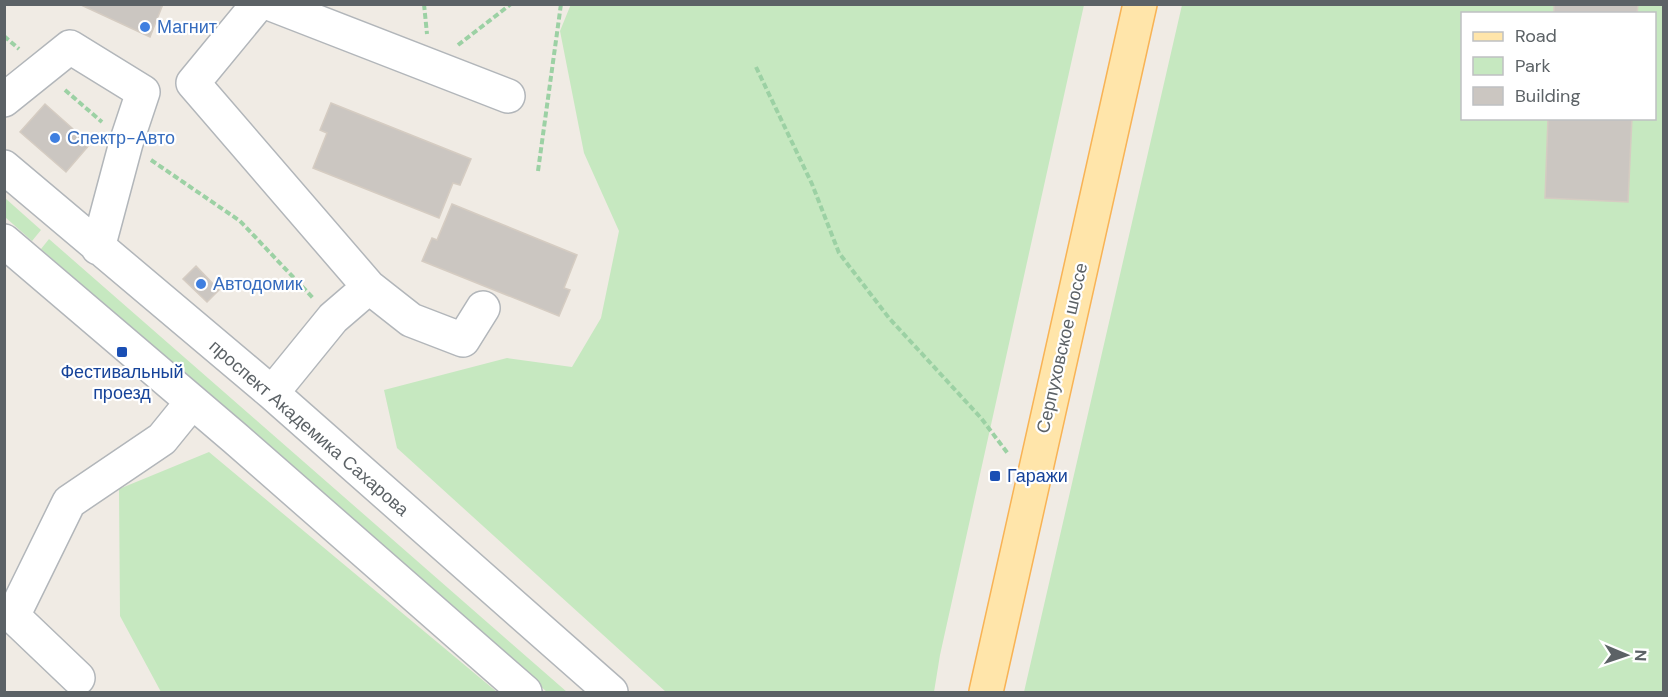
<svg xmlns="http://www.w3.org/2000/svg" width="1668" height="697" font-family="'DM Sans',sans-serif">
<style>
.green{fill:#c6e8c0;fill-rule:evenodd}
.building{fill:#cbc6c1;stroke:#d5ccc2;stroke-width:1.5}
.lines{fill:none;stroke-linecap:round;stroke-linejoin:round}
.minor-casing{stroke:#b2b6ba;stroke-width:36}
.major-casing{stroke:#f8b355;stroke-width:36}
.path{stroke:#9cd1a4;stroke-width:4;stroke-dasharray:6 3;stroke-linecap:butt}
.minor{stroke:#fff;stroke-width:33}
.major{stroke:#ffe5aa;stroke-width:33}
.shop-dot{fill:#3f7fe0;stroke:#fff;stroke-width:2}
.transit-dot{fill:#1a4fb4;stroke:#fff;stroke-width:2}
.labels{text-anchor:middle;stroke-width:4.5;stroke-linejoin:round;paint-order:stroke}
.shop-label{font-size:18px;fill:#366cbe;stroke:#fff;text-anchor:start}
.street-label{font-size:18px;fill:#5c6266;stroke:#fff}
.transit-label{font-size:18px;fill:#164399;stroke:#fff}
</style>
<rect width="100%" height="100%" fill="#f0ebe4"/>
<path class="green" d="M571,4L1084,5L940,655L934,692H666L397,448L384,390L507,358L572,367L601,318L619,231L584,153L560,31Z
M1182,5H1663V692H1024ZM1462,14H1654V118H1462Z
M5,198L41,230L32,241L5,217Z
M49,239L567,692H547L41,249Z
M209,452L497,692H161L120,616L119,489Z"/>
<path class="building" d="M79,4H163L150,37Z
M1554,4H1638L1637,14H1554Z
M331,103L471,159L460,185L453,183L439,218L313,168L327,133L320,130Z
M45,104L90,144L66,172L20,132Z
M1548,118H1632L1628,202L1545,198Z
M452,204L577,255L564,288L570,290L559,316L422,261L432,238L437,240Z
M196,266L219,290L207,302L183,279Z"/>
<g class="lines">
<defs>
<path id="minor" d="M258,4L193,83L369,287L333,318L272,393
M271,4L508,96
M4,100L70,47L143,92L126,143L98,248
M4,167L272,393L611,692
M4,241L235,438L525,692
M369,287L411,320L463,340L483,308
M78,678L13,616L69,502L162,439L192,402"/>
<path id="major" d="M986,692L1140,4"/>
</defs>
<use href="#minor" class="minor-casing"/>
<use href="#major" class="major-casing"/>
<path class="path" d="M424,4L427,34
M4,36L19,49
M458,45L511,4
M756,67L812,184L839,253L889,318L981,418L1009,455
M65,90L102,122
M151,160L240,221L313,298
M538,171L561,4"/>
<use href="#minor" class="minor"/>
<use href="#major" class="major"/>
</g>
<g class="shop-dot">
<circle cx="145" cy="27" r="6"/>
<circle cx="55" cy="138" r="6"/>
<circle cx="201" cy="284" r="6"/>
</g>
<g class="transit-dot">
<rect x="116" y="346" width="12" height="12" rx="3"/>
<rect x="989" y="470" width="12" height="12" rx="3"/>
</g>
<g class="labels">
<g class="shop-label">
<text x="157" y="33">Магнит</text>
<text x="67" y="144">Спектр-Авто</text>
<text x="213" y="290">Автодомик</text>
</g>
<g class="street-label">
<text transform="translate(1062 348) rotate(-77)" y="6">Серпуховское шоссе</text>
<text transform="translate(309 428) rotate(41)" y="6">проспект Академика Сахарова</text>
</g>
<g class="transit-label">
<text x="122" y="378">Фестивальный<tspan x="122" dy="21">проезд</tspan></text>
<text x="1007" y="482" text-anchor="start">Гаражи</text>
</g>
</g>
<rect width="1668" height="697" fill="none" stroke="#5c6266" stroke-width="12"/>
<rect x="1461" y="12" width="195" height="108" fill="#ffffff" stroke="#bec0c2" stroke-width="1.5"/>
<rect x="1473" y="32" width="30" height="9" fill="#ffe5aa" stroke="#bec0c2" stroke-width="1.5"/>
<text x="1515" y="42" font-size="18" fill="#5c6266">Road</text>
<rect x="1473" y="57" width="30" height="18" fill="#c6e8c0" stroke="#bec0c2" stroke-width="1.5"/>
<text x="1515" y="72" font-size="18" fill="#5c6266">Park</text>
<rect x="1473" y="87" width="30" height="18" fill="#cbc6c1" stroke="#bec0c2" stroke-width="1.5"/>
<text x="1515" y="102" font-size="18" fill="#5c6266">Building</text>
<g transform="translate(1626 655) rotate(92)" stroke="#ffffff" stroke-width="4.5" paint-order="stroke">
<path d="M0-4.5L10 22L0 15L-10 22Z" fill="#5c6266"/>
<text y="-9" font-size="16" font-weight="bold" text-anchor="middle" fill="#5c6266">N</text>
</g>
</svg>
